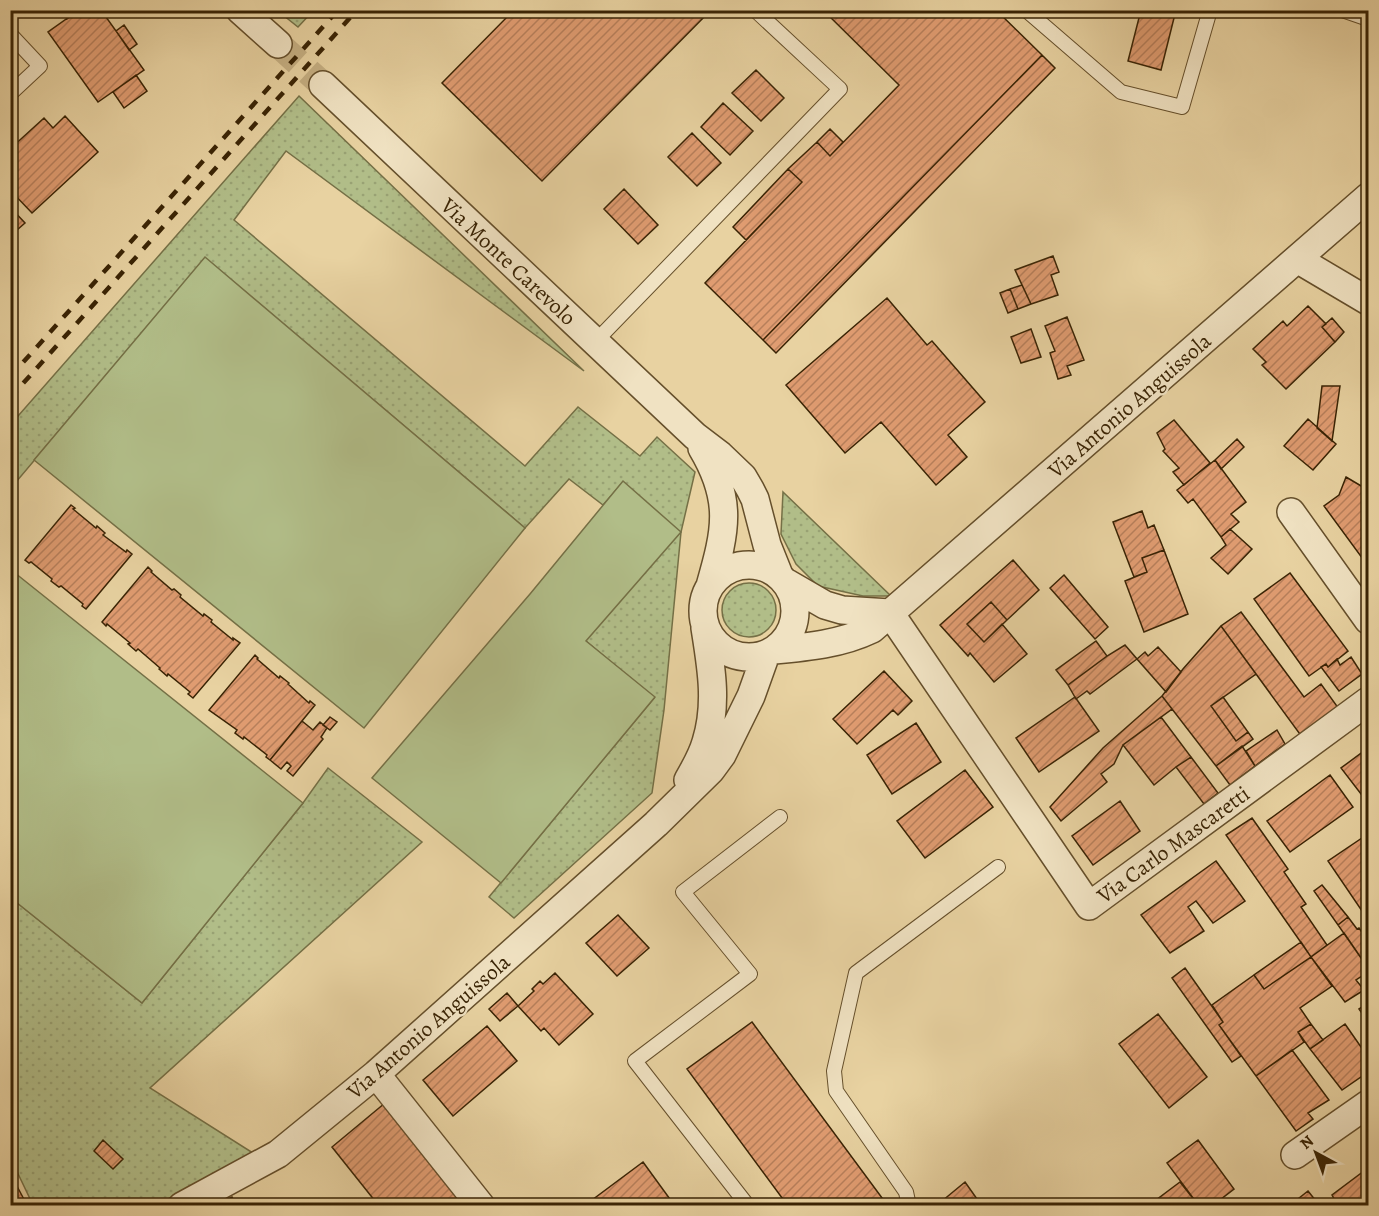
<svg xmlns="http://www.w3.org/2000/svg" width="1379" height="1216" font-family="Alegreya,serif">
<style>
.grass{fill:url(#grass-dots);stroke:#757046;stroke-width:1.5}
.garden{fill:#b1bd88;stroke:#757046;stroke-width:1.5}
.building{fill:url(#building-hatch);stroke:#392304;stroke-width:1.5}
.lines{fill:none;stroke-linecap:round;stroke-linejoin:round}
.minor-tunnel{stroke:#c5af82;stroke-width:27;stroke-dasharray:27 14;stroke-linecap:butt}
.service-casing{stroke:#654f2b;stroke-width:16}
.minor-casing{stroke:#654f2b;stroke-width:30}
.service{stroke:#f0e2c2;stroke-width:14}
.minor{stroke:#f0e2c2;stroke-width:27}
.rail{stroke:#392304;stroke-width:4.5;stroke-dasharray:10 10;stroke-linecap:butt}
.labels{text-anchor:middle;stroke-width:4.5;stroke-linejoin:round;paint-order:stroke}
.street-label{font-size:22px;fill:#392304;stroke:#f0e2c2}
</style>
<defs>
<pattern id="grass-dots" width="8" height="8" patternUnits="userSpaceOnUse" patternTransform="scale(1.5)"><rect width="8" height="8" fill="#b1bd88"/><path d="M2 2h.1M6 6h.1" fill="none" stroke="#99a274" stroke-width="1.8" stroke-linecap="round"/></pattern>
<pattern id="building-hatch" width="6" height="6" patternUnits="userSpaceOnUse" patternTransform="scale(1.5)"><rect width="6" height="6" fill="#e09c71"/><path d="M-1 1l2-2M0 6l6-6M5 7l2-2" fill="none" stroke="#b77f5b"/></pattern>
</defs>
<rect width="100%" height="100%" fill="#e8d2a1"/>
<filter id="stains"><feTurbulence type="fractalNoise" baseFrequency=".00333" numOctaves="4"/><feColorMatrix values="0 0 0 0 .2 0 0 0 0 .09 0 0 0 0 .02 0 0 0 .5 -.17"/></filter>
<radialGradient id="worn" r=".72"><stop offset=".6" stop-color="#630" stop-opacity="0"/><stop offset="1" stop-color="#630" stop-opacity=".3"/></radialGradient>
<path class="grass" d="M278,11H313L298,27Z
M299,96L584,371L286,151L234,220L525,466L578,407L640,456L657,437L695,472L681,532L664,710L652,793L514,918L489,897L654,698L586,641L623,482L603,505L569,479L525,528L205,258L11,488V424Z
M783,492L891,596H863L818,586L796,564L781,534Z
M722 610a27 27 0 1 1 54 0a27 27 0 1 1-54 0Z
M328,768L422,842L150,1088L253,1153L155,1206L33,1205L11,1159V898L142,1003L303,803Z"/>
<path class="garden" d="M205,257L525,528L364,728L34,460Z
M623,481L681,532L586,641L655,697L501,883L372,778L530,594Z
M10,569L303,803L142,1003L11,898Z"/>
<path class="building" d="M61,10H79L67,19Z
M79,10H101L144,70L98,102L48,32Z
M514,10H711L542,181L442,83Z
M823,10H996L1042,55L763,340L705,283L802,182L788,169L817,142L830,156L899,85Z
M1141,10H1176L1161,70L1128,61Z
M124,25L137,44L129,50L116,31Z
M1042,55L1055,68L776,353L763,340Z
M756,70L784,98L761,121L732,93Z
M136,75L147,91L124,108L113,92Z
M723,103L753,131L730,155L701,127Z
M65,116L98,152L32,213L10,190V149L44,118L53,128Z
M830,129L843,142L830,156L817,142Z
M692,133L721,163L697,186L668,157Z
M788,169L802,182L746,240L733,227Z
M624,189L658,225L638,244L604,209Z
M10,207L25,223L10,236Z
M1053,256L1059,272L1051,275L1058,295L1031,304L1015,270Z
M1022,285L1031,304L1018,309L1010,289Z
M1010,289L1018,309L1008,313L1000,293Z
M887,298L927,345L932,341L985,402L948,435L967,457L936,485L881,422L845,453L786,385Z
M1308,306L1326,324L1322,327L1335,342L1286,389L1262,365L1266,362L1253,349L1283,321L1287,326Z
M1067,317L1084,360L1067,366L1071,375L1058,379L1050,353L1055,351L1045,326Z
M1332,318L1344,332L1335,342L1322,327Z
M1031,329L1041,357L1021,363L1011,337Z
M1322,386H1340L1332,441L1317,428Z
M1308,419L1336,444L1313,470L1284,446Z
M1174,420L1210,463L1184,485L1173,472L1179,468L1163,451L1165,449L1157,433Z
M1237,439L1244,447L1221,469L1215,460Z
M1215,460L1246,502L1231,514L1239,522L1221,537L1193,499L1188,503L1177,490Z
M1346,477L1368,490V566L1324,506L1339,495Z
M71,505L75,508L73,509L96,528L97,526L105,533L103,535L126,552L127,550L132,554L86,609L82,606L83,604L61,586L59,587L51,581L52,579L31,562L29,563L25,560Z
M1142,511L1148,528L1154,525L1164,550L1142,558L1147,572L1134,577L1113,522Z
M1230,529L1252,549L1228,574L1211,558L1226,545L1221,537Z
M1164,550L1188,614L1144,632L1125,581L1147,572L1142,558Z
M1013,560L1039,590L1007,620L991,602L967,624L984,642L1002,624L1027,654L994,682L970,653L968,656L940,625Z
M148,567L152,571L151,572L172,590L174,589L181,595L180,597L203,616L204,614L212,620L211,622L233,640V638L240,643L193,698L188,694L190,692L168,674L167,676L159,669L160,668L138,649L136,651L128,644L130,643L107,624L106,626L102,622Z
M1290,573L1348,651L1328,667L1326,664L1309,676L1254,599Z
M1064,575L1108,627L1095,639L1050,588Z
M991,602L1007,620L984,642L967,624Z
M1241,612L1304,697L1321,684L1339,709L1302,737L1221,626Z
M1221,626L1256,674L1211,706L1236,741L1248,732L1253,739L1216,766L1162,696L1183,669Z
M1096,641L1107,656L1068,685L1056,670Z
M1125,645L1137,659L1090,694L1087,691L1076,699L1068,685L1107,656Z
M1158,647L1181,672L1166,692L1137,659L1145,652L1148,656Z
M255,655L258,658L257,659L279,678L280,676L289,683L288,684L309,703L310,701L315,705L270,760L266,757L267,755L244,737L243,739L235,733L237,730L209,710Z
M1351,657L1362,674L1339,691L1321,667L1326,664L1328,667L1337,659L1340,665Z
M884,671L912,701L898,715L893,710L857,744L833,719Z
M1162,696L1172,709L1123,745L1114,764L1101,774L1107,782L1061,821L1050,807L1103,748Z
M1075,697L1099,731L1039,772L1016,738Z
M1223,697L1248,732L1236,741L1211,706Z
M330,717L337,722L330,730L323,725Z
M1161,717L1191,757L1176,767L1154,785L1123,745Z
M302,721L313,730L320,722L327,728L321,737L323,739L293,776L287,771L291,766L287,762L281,769L270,760Z
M916,723L941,762L892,794L867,755Z
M1277,730L1285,744L1255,766L1246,751Z
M1242,746L1255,766L1230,785L1216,766Z
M1368,748V789L1361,794L1341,768Z
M1191,757L1218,793L1204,804L1176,767Z
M965,770L993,807L925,858L897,821Z
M1330,775L1353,807L1290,852L1267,821Z
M1120,801L1140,831L1093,865L1072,836Z
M1252,818L1288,869L1284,872L1306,904L1301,907L1327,945L1311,957L1226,835Z
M1362,838L1368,847V907L1362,911L1328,861Z
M1216,861L1245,901L1213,923L1196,901L1188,907L1204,931L1170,953L1141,915Z
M1322,885L1348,917L1338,925L1314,891Z
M618,915L649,948L617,976L586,943Z
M1348,917L1357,929L1359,928L1368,941V968L1338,925Z
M1344,933L1368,968V972L1356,980L1364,990L1345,1002L1311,957Z
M1301,942L1311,957L1264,989L1254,975Z
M1311,957L1332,986L1300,1008L1311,1024L1298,1032L1304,1042L1256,1076L1219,1025L1223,1022L1212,1005L1254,975L1264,989Z
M1185,968L1223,1022L1219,1025L1241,1056L1232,1062L1172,978Z
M555,973L593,1014L559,1045L544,1028L541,1031L518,1006L534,991L532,989L540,981L543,984Z
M507,993L518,1006L500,1021L489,1009Z
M1368,1003V1022L1359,1009Z
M1158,1014L1207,1077L1169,1108L1119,1044Z
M752,1022L888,1206H788L687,1069Z
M1311,1024L1323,1040L1310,1049L1298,1032Z
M1345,1024L1368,1057V1072L1342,1090L1310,1049Z
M487,1026L517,1061L453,1116L423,1080Z
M1292,1050L1329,1100L1308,1113L1313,1119L1296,1131L1256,1076Z
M385,1103L468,1206H379L332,1147Z
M103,1140L123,1159L113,1169L94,1151Z
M1198,1140L1234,1189L1212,1206H1199L1167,1163Z
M643,1162L675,1206H584Z
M1368,1168V1206H1338L1332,1195Z
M10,1173L27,1205L26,1206H21L19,1201L10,1205Z
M965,1182L982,1206H936Z
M1180,1182L1199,1206H1148Z
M1308,1191L1320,1206H1289Z
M232,1197L237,1206H216Z"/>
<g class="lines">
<path class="minor-tunnel" d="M278,44L323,85"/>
<defs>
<path id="service" d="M1026,10L1121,92L1182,107L1210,10
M1342,10L1368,19
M10,34L40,66L10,94
M595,342L840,89L755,10
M748,1206L635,1061L750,974L683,892L780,817
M909,1206L906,1192L836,1091L834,1071L856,973L998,867"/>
<path id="minor" d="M240,10L278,44
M323,85L695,436L720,455L743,477L750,489L755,499L767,545L779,575
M1297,259L1368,301
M702,448C733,500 726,530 710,586
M1291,512L1368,620
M703 611a46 46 0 1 1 92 0a46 46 0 1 1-92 0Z
M787,583L825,605L842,610L890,613
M890,613L1089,906L1368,701
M774,650C808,647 841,644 872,629L1368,197
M688,780C695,768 702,756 706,742C718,704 711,666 705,628
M376,1074L481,1206
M1295,1155L1368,1104
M182,1206L278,1154L376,1074L656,824L711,770L722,755L751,696L766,654"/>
</defs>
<use href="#service" class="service-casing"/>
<use href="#minor" class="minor-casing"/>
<use href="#service" class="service"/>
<use href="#minor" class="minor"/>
<path class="rail" d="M10,377L338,10
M10,398L357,10"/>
</g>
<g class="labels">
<g class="street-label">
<text transform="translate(509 261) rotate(43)" y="8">Via Monte Carevolo</text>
<text transform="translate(1129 405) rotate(-41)" y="8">Via Antonio Anguissola</text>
<text transform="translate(1173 844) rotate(-36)" y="8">Via Carlo Mascaretti</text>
<text transform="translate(428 1026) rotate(-41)" y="8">Via Antonio Anguissola</text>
</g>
</g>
<rect width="1379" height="1216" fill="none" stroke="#e8d2a1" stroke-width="36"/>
<rect x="12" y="12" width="1355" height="1192" fill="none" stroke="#392304" stroke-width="3"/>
<rect x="18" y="18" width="1343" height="1180" fill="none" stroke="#392304" stroke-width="1.5"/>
<g transform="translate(1316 1153) rotate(319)" stroke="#f0e2c2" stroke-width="4.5" paint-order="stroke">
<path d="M0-4.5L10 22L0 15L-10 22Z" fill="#392304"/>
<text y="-9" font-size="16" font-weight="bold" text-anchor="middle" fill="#392304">N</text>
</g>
<rect width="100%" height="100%" filter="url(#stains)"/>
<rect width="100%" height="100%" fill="url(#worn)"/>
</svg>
